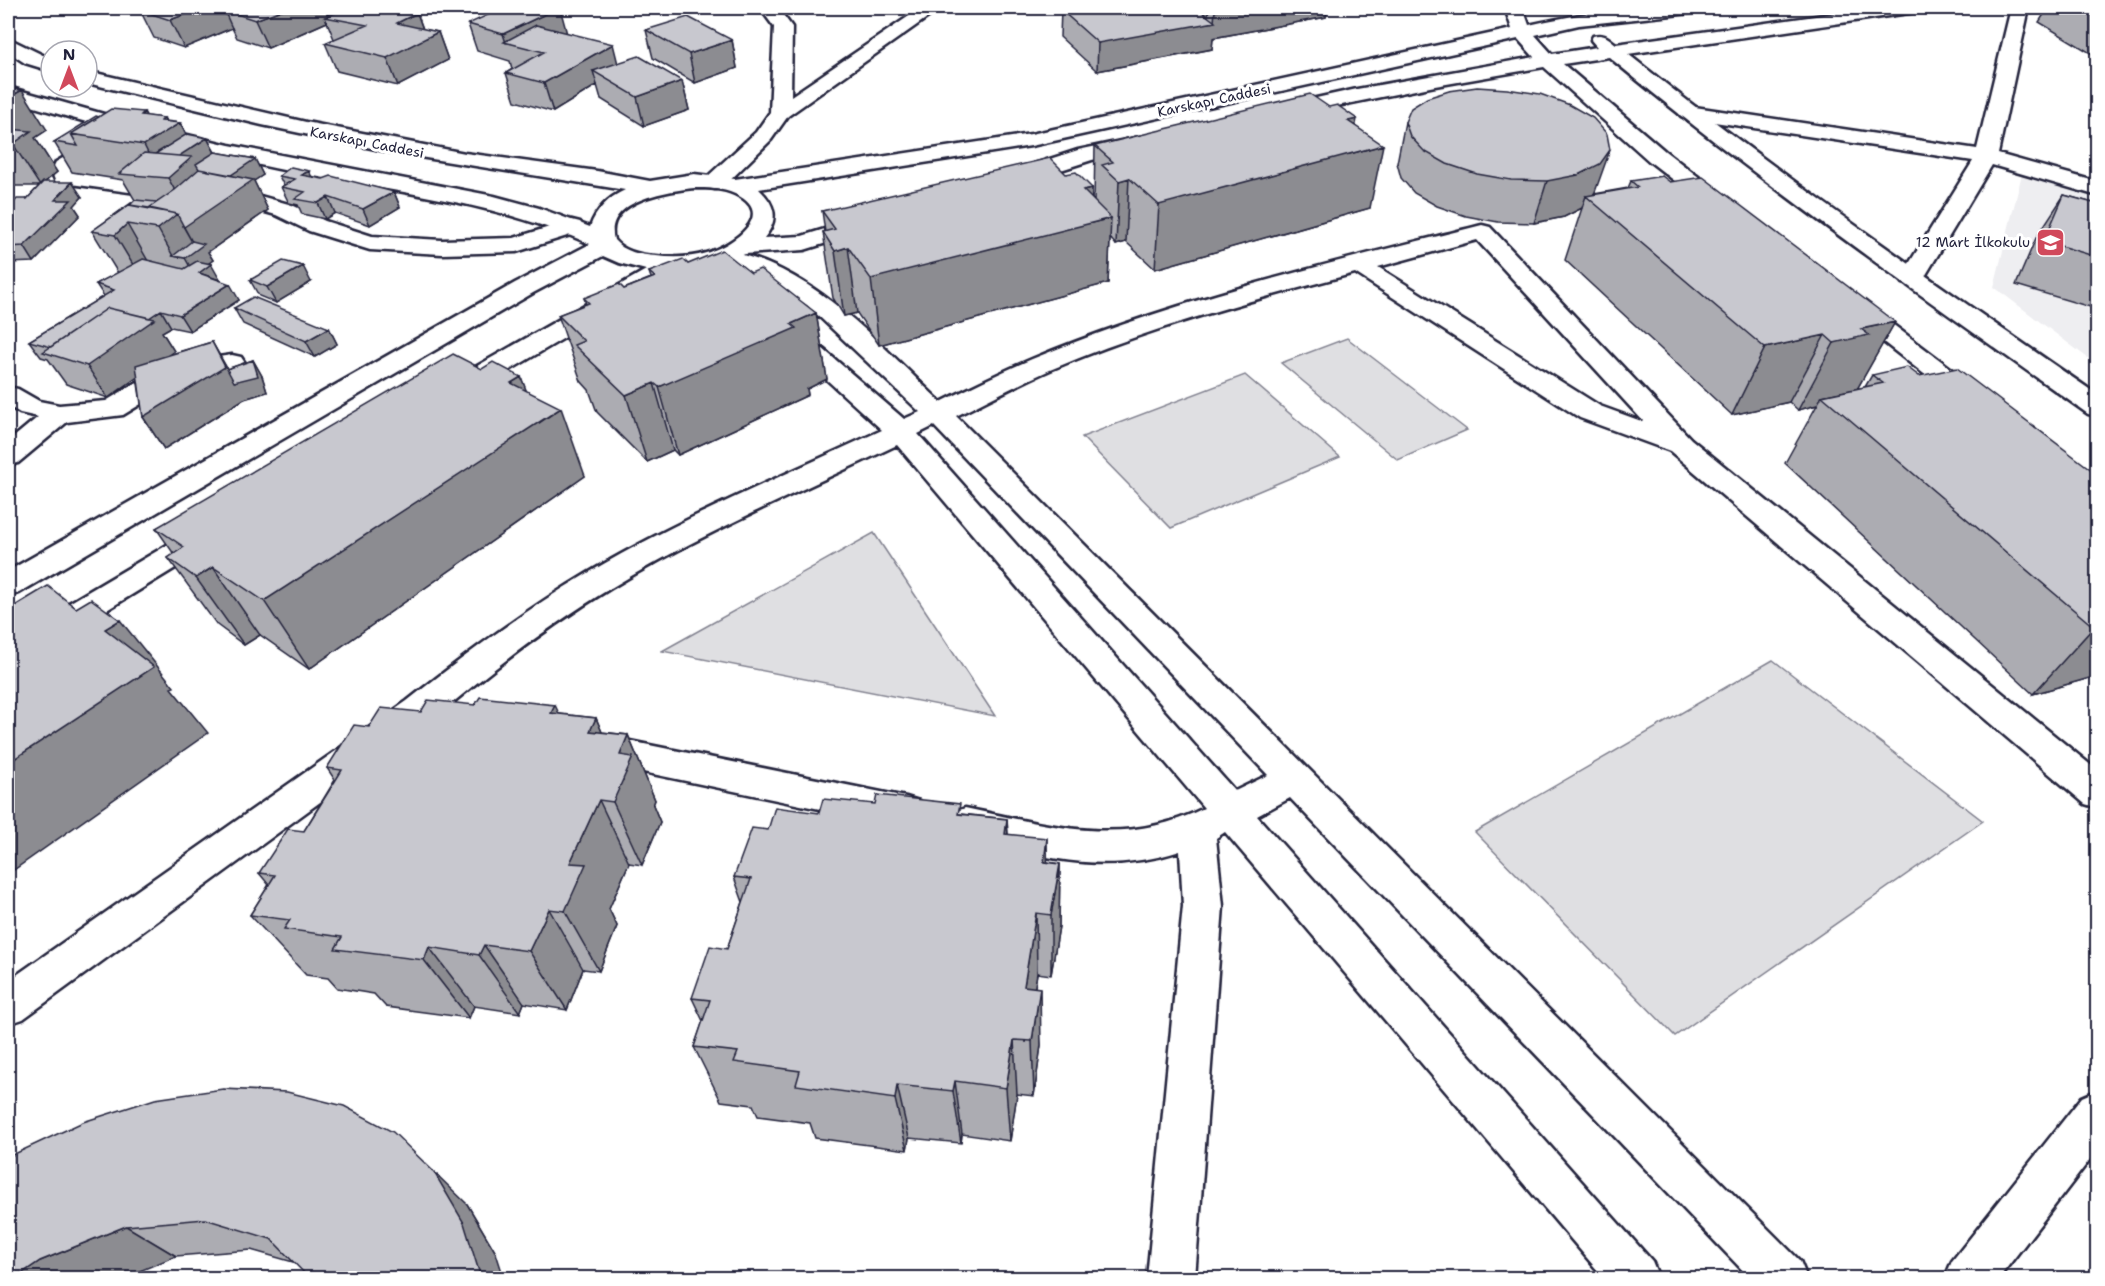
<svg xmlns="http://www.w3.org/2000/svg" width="2105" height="1286" font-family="'Shantell Sans',sans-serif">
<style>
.built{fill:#eeeef1}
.green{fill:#dfdfe2;stroke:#80808e;stroke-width:1.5}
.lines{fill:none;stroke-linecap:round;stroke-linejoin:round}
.minor-casing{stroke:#22223b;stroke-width:5}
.major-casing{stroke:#22223b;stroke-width:5}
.minor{fill:#fff;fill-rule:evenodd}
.major{fill:#fff;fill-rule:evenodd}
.wall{fill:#acacb2;stroke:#22223b;stroke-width:1.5}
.shaded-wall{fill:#8c8c91;stroke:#22223b;stroke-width:1.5}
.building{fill:#c8c8cf;stroke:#22223b;stroke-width:1.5}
.labels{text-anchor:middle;stroke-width:6;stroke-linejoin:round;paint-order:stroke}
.far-street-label{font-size:14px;fill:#22223b;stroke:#fff}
.far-poi-label{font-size:14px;fill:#22223b;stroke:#fff;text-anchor:end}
</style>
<rect width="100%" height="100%" fill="#fff"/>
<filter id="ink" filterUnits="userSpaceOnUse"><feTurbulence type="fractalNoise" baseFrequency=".0167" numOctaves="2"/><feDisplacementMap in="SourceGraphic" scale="12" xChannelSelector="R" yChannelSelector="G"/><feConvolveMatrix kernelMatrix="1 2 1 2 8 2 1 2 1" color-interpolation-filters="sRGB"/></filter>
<g filter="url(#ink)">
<path class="built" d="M2022,174L2097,197V365L1994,287Z"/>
<path class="green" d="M1347,338L1467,430L1398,460L1281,363Z
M1245,375L1340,457L1171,528L1082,437Z
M874,533L995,716L662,651Z
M1773,660L1983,821L1675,1036L1475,832Z"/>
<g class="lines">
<defs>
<path id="minor" d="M760,8H778L792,27L791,96L921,8H941L788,116L771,140L723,187L715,189L707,187L704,182L707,177L756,132L770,112L774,27Z
M2011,8H2029L1998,154L2098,182V196L1992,165L1921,283L1912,285L1903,283L1900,278L1973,161L1688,118L1681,116L1678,112L1681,108L1688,106L1977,149Z
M106,135L113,137L117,141L113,145L75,170V172L173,184L181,186L184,191L181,196L173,198L56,182C52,175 52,169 56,162L99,137Z
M221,189L246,192L292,205L325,221L372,236L442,240L514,238L572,220L580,222L584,227L580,232L516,252L442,254L370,250L309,231L276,215L244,206L213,201L210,196L213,191Z
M1482,225L1490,227L1691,439L2098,771V808L2085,804L1670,451L1580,418L1355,273C1252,300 1148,328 1050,370C1018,384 987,401 956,416L1800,1261L1807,1278H1750L1290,798L1257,816L1652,1261L1659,1278H1604L1225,832L1216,838L1223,906L1195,1278H1147L1183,906L1180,851C1101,876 1042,856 965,840L952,835L946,824L952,813L965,808C1048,825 1124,849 1204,808L897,445C801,491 702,533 611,588C547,627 488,672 431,721L23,1019L8,1024V981L407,701C465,655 524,611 588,573C679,519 785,475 882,430L782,339L778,334L782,329L791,326L800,329L904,419L920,412L807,305L751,272L712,261L708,256L712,251C723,248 732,252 743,255C822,277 882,347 941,402C971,387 1001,372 1032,359C1176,299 1331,263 1482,225ZM1477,240L1644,422L1600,406L1378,267ZM934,426L1268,775L1235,791L918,434Z
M232,355L241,357L245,363L241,369L198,375L164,390L123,415L67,422L18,463L8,465V442L38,417L20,413L8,406V387L18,389L39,401L59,405L106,401L144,378L184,362Z
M595,734L906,797L919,801L924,812L919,823L906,827L595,762L582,758L577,748L582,738Z
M2098,1090V1149L1999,1278H1945L1952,1261L2082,1097Z"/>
<path id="major" d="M1505,8H1523L1529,25C1584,13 1644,2 1700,8L1697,12L1691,13L1579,25L1535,35L1552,54L1597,47L1591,40L1593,36C1604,33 1608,38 1616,44L1873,8H1918L1915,12L1909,13L1628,54C1779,175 1938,285 2098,395V416L2088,414C1926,299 1762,184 1609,57L1563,64L1665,151L1731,202L1734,207L1731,212L1723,214L1715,212L1649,161L1544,67L1435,86L1278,118L1271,116L1268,112L1271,108L1357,89L1534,57L1518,39L1031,146L759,189C776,205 779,220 764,238L802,236L867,216L875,218L879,223L875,228L804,250L745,254L723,263L678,271L469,394L459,396L449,394L446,388L449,382L646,270L619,263L603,256L533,293L19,593L8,596V571L515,283L590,244C499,203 401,193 303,174C204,154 105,129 8,99V87L125,120L229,145L494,196L539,208L590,227C596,210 609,197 625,190L395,153L262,125L87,83V71L306,122L465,153L597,171L650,181L694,174L735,179L1031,134L1512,29ZM694,188C707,188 722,188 735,194C779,214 731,246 706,253C690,258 673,258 656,256C641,255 624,252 614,240C603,200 668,191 694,188Z
M8,38L51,59V71L25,63L8,52Z
M1140,137L1147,139L1151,143L1147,147L1092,160L1014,185L1006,183L1003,178L1006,173L1078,150Z
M1854,299L1863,302L1985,394L1989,400L1985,406L1975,408L1965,406L1845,312L1841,307L1845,302Z
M207,525L218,528L222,535L218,542L20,663L8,666V639L196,528Z"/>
</defs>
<use href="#minor" class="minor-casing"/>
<use href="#major" class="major-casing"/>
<use href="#minor" class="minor"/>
<use href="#major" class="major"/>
</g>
<path class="wall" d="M325,8L328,15L417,13L423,29L438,32L448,60L398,86L337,71L325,43L334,39L327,22L268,48L237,38L232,28L184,48L154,38L140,10Z
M1073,8H1328L1326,17L1213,38L1212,49L1097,71L1060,37L1061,10Z
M2048,8H2097V57L2039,22Z
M468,24L567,33L617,63L682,81L689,110L644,126L601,99L597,85L553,112L515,101L506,73L512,69L510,61L477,51Z
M646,30L732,40L737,68L695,83L653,58Z
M8,89L47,130L35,138L57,172L45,182L82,197L74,206L80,215L34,262L8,263V209L27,199L39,186H8Z
M144,112L146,116L164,118L166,121L180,123L187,134L207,138L215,152L255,159L263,175L254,181L268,210L208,252L213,260L208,263L220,280L239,300L190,331L171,327L162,332L174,351L168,355L212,342L227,369L253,360L262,376L267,392L244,399L164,449L143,417L137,377L108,398L66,384L48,359L41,357L29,341L104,296L96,284L118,273L92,231L135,200L123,180L72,172L54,142L99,117Z
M1405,122L1595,192L1594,194L1628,188L1631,181L1670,182L1895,322L1857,389L1865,387L1872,375L1919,376L2097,474V676L2033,694L1785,463L1817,405L1798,410L1789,402L1732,415L1565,260L1582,208L1564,217L1534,223L1498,222L1466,216L1437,206L1414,193L1401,178L1397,163Z
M1355,126L1370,208L1155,269L1126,242L1116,245L1110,238L1108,283L879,345L857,313L844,316L833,298L823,232H825L822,211L1066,174L1092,188V199L1094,201L1095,146Z
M279,176L312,177L394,192L400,207L370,225L335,213L325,219L302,214L298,205L289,203L281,187L284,186Z
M2064,195L2097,204V309L2016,285L2036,238Z
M688,264L751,273L816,313L827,379L807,389L808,395L678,455L673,450L647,462L597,412L589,390L581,381L558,315L586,304L584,298L624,289L651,278L649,272Z
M250,280L311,282L276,303L259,296Z
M234,308L329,328L337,344L315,357L243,324Z
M482,369L521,377L526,391L585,476L309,669L260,635L244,645L217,625L168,558L174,554L156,528Z
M421,712L559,714L596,718L602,732L628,735L655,800L653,805L660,822L642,865L629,863L609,909L617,926L599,971L583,969L567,1010L524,1003L520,1013L474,1006L469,1018L386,1007L374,994L337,988L328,978L306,975L250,915L269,885L259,873L304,831L335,780L327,768L369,727Z
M819,813L961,814L1007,819L1008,834L1048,862L1060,864L1059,926L1051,975L1037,973L1035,987L1041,1045L1034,1096L1017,1094L1010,1141L962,1134L961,1143L909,1138L907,1150L815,1138L810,1123L758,1116L753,1105L721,1101L694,1047L703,1021L692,998L727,949L743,902L734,877L768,830Z
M8,1157L467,1204L496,1253L293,1262L251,1250L176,1256Z"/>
<path class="shaded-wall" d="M202,8H243L224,10L232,28L184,48L170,20Z
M286,8H325L329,17H325L327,22L268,48L255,20Z
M558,8H560L567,34L506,43L503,34Z
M1197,8H1209L1207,23L1214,22L1215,11L1235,8H1328L1326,17L1213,38L1212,49L1097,71L1098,43Z
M417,13L426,38L438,32L448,60L398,86L387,58L397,23Z
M732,40L737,68L695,83L689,54Z
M613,44L620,72L593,71L597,85L553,112L544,83Z
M682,81L689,110L644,126L637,97Z
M22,90L47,130L35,138L57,172L40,186L13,144H8V98Z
M144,112L158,136L161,121L164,118L170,129L180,123L193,147L207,138L223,168L183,226L196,249L184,227L225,179L255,159L263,175L254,181L268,210L208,252L213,260L194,274L185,258L173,256L158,229L183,205L168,178L150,157L144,145L141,115Z
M1357,119L1350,154L1383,145L1370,208L1155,269L1159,205L1348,121Z
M1610,150L1595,192L1590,199L1586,196L1582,208L1564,217L1534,223L1547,181Z
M309,171L316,186L301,175Z
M1129,178L1126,242L1116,245L1119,181Z
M72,182L82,197L74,206L80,215L34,262L24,246L55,200Z
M8,187L12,193L8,197Z
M1092,188L1091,223L1111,218L1108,283L879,345L871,279L1083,190Z
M394,192L400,207L370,225L363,209Z
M328,197L335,213L325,219L318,203Z
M127,224L152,268L141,278L115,235Z
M848,247L857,313L844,316L835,251Z
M211,264L220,280L199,273Z
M303,266L311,282L276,303L267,287Z
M230,284L239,300L190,331L180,315Z
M161,310L171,327L162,332L174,351L108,398L87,366L133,327Z
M816,313L827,379L807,389L808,395L678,455L659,387L791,324Z
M1895,322L1857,389L1822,396L1817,405L1798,410L1834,343L1861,329Z
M329,328L337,344L315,357L306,341Z
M1825,335L1789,402L1732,415L1765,348Z
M212,342L235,382L253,360L262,376L267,392L244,399L164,449L143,417Z
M521,377L539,423L561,408L585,476L309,669L264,601L511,383Z
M654,383L673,450L647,462L626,395Z
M213,567L260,635L244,645L196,578Z
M120,620L174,687L171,688L208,733L8,874V763L105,629Z
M2097,626V676L2033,694L2094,627Z
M555,705L585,770L551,713Z
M596,718L623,781L620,755L628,735L655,800L653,805L660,822L642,865L613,802L590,731Z
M599,800L629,863L609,909L617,926L599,971L565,911L570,863Z
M1007,819L1010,882L1005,834Z
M1047,838L1048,901L1044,862Z
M1060,864L1059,926L1051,975V915Z
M549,909L583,969L567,1010L529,951Z
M1036,913L1037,973L1026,1043L1024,986Z
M484,945L524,1003L520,1013L479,955Z
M429,947L474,1006L469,1018L424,960Z
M1040,988L1041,1045L1034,1096L1032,1041Z
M1014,1040L1017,1094L1010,1141L1006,1088Z
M955,1081L962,1134L961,1143L953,1091Z
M897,1085L909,1138L907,1150L895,1099Z
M434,1172L467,1204L496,1253L504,1278H481Z
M126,1226L176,1256L123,1278H15L40,1261Z"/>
<path class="building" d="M147,8H202L170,20L140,10Z
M231,8H286L255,20L224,10Z
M347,8H395L417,13L397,23L438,32L387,58L325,43L367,25L325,17Z
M503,8H558L503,34L468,24Z
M1073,8H1201H1197L1215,22L1098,43L1061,10Z
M1210,8H1235L1215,11Z
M688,17L732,40L689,54L646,30Z
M536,25L613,44L544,83L506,73L544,52L504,42Z
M639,56L682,81L637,97L593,71Z
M1477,87L1507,89L1540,94L1570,105L1593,118L1607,134L1610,150L1600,164L1578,175L1547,181L1511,180L1477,174L1447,164L1424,151L1410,136L1405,122L1411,108L1427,98L1449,91Z
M8,89L22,90L8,98Z
M1310,94L1329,107L1337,105L1357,119L1348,121L1383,145L1159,205L1129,178L1119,181L1102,165L1113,162L1095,146Z
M111,109L144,112L141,115L164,118L161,121L180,123L144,145L71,134Z
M96,116L99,117L71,134L78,146L54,142Z
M8,129L31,131L13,144H8Z
M187,134L207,138L179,156L155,154Z
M215,152L255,159L231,175L199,169L196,164Z
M144,153L192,157L168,178L119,174Z
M1050,158L1066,174L1076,172L1092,188L1083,190L1111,218L871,279L848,247L835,251L823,232L835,229L822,211Z
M291,167L309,171L301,175L323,179L331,176L394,192L363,209L328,197L318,203L295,199L305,192L281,187L295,179L279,176Z
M199,169L253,180L184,227L177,214L149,208L175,190Z
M1662,176L1670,182L1703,177L1895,322L1861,329L1869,335L1834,343L1825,335L1765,348L1586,196L1638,187L1631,181Z
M43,182H72L55,200H71L24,246L8,247V234L14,227H8V209L17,199H27Z
M2064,195L2097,204V257L2044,241Z
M135,200L157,202L149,208L130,205Z
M129,205L177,214L158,229L127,224L115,235L92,231Z
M192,241L204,244L185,258L173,256Z
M722,250L751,273L760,269L816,313L791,324L796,328L659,387L654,383L626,395L574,345L584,341L558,315L589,303L584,298L619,284L624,289L655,277L649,272L683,259L688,264Z
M143,259L184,269L197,261L211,264L199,273L230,284L180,315L161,310L149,318L108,308L51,347L29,341L114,290L96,284Z
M283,261L303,266L267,287L250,280Z
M253,297L329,328L306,341L234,308Z
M108,308L155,319L87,366L43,352Z
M212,342L225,367L143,417L136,365Z
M453,354L482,369L493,362L521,377L511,383L561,408L264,601L213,567L196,578L168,558L184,547L156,528Z
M253,360L258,376L234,382L227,369Z
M1907,367L1919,376L1957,368L2097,474V626L2094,627L1822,396L1883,383L1872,375Z
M48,586L76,608L91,599L120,620L105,629L154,667L8,763V610Z
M480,697L555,705L551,713L596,718L590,731L628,735L620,755L633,757L613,802L599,800L570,863L586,864L565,911L549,909L529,951L484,945L479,955L429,947L424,960L335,949L342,937L284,929L290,920L250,915L275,875L259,873L288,829L304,831L342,770L327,768L354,725L369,727L381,708L421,712L428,700L475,705Z
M877,795L960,804L958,814L1007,819L1005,834L1047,838L1044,862L1060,864L1051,915L1036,913L1024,986L1040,988L1032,1041L1014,1040L1006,1088L955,1081L953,1091L897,1085L895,1099L796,1085L800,1071L734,1062L738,1052L694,1047L710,1000L692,998L710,946L727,949L751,879L734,877L752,828L768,830L775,807L819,813L823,799L875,804Z
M223,1089L287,1092L344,1106L393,1132L434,1172L464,1223L481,1278H309L271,1239L205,1219L126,1226L40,1261L15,1278H8V1157L83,1122L155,1099Z"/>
</g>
<defs>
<symbol id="school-square" viewBox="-11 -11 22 22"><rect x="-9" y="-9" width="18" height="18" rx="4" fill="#d1495b" stroke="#fff"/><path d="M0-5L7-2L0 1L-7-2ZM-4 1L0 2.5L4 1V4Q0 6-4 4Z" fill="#fff"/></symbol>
</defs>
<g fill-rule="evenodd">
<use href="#school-square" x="2034" y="226" width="33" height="33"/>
</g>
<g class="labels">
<g class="far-street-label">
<text transform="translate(1214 100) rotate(-12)" y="5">Karskapı Caddesi</text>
<text transform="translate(367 142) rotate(11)" y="5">Karskapı Caddesi</text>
</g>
<g class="far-poi-label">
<text x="2030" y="247">12 Mart İlkokulu</text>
</g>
</g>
<rect width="2105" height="1286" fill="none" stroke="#fff" stroke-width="30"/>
<rect x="15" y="15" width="2075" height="1256" fill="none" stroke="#22223b" stroke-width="2" filter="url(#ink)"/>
<g transform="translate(69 69)"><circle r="28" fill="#ffffff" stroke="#a7a7b1" stroke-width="1.5"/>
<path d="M0-4.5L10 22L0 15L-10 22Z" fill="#d1495b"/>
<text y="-9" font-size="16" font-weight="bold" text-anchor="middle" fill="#22223b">N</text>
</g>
</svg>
